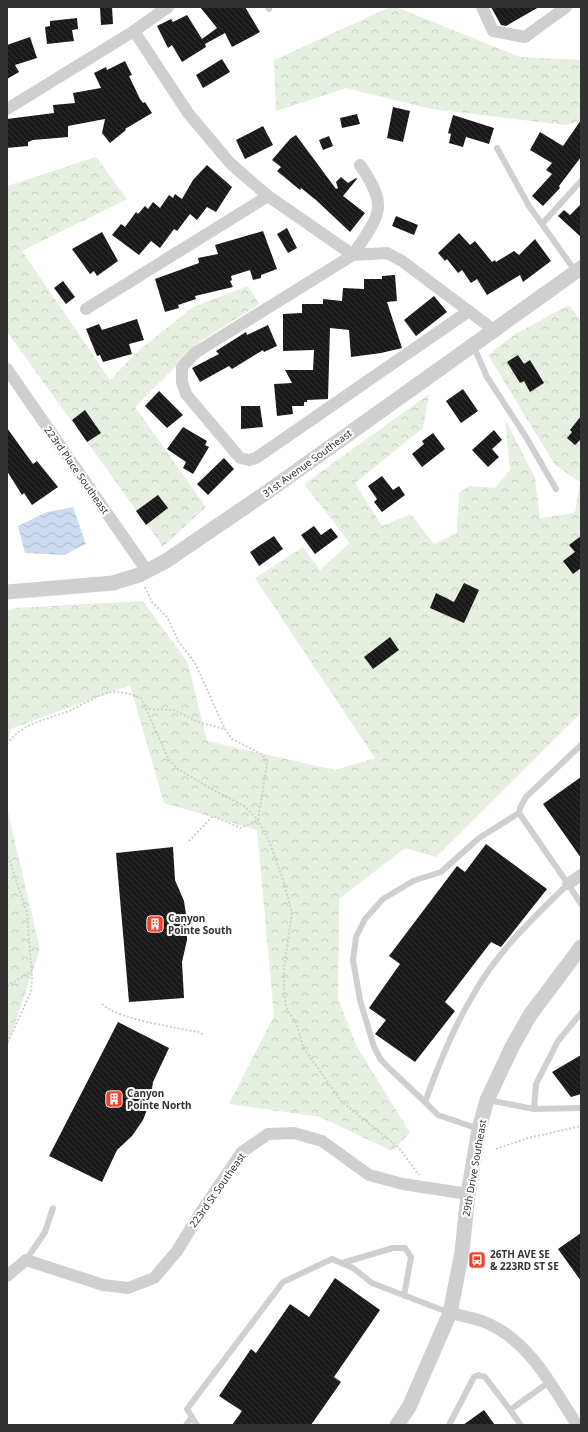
<svg xmlns="http://www.w3.org/2000/svg" width="588" height="1432" font-family="'Noto Sans',sans-serif">
<style>
.forest{fill:url(#forest-crowns)}
.water{fill:url(#water-waves)}
.building{fill:url(#building-back-hatch)}
.lines{fill:none;stroke-linecap:round;stroke-linejoin:round}
.path{stroke:#cfcfcf;stroke-width:2;stroke-dasharray:2 2;stroke-linecap:butt}
.service{stroke:#cfcfcf;stroke-width:6}
.minor{stroke:#cfcfcf;stroke-width:12}
.tertiary{stroke:#cfcfcf;stroke-width:15}
.labels{text-anchor:middle;stroke-width:4;stroke-linejoin:round;paint-order:stroke}
.street-label{font-size:10px;fill:#323232;stroke:#fff}
.poi-label{font-size:10px;font-weight:bold;fill:#323232;stroke:#fff;text-anchor:start}
</style>
<defs>
<pattern id="forest-crowns" width="20" height="18" patternUnits="userSpaceOnUse"><rect width="20" height="18" fill="#e5f0e0"/><path d="M2 6a3 3 0 1 1 6 0M12 15a3 3 0 1 1 6 0" fill="none" stroke="#c5cec1"/></pattern>
<pattern id="water-waves" width="16" height="10" patternUnits="userSpaceOnUse"><rect width="16" height="10" fill="#ccdbf0"/><path d="M0 5q4-4 8 0t8 0" fill="none" stroke="#b0bcce"/></pattern>
<pattern id="building-back-hatch" width="6" height="6" patternUnits="userSpaceOnUse"><rect width="6" height="6" fill="#191919"/><path d="M-1 5l2 2M0 0l6 6M5-1l2 2" fill="none" stroke="#323232"/></pattern>
</defs>
<rect width="100%" height="100%" fill="#fff"/>
<path class="forest" d="M390,7H396L520,57L581,60V122L564,125L431,109L346,88L276,111L274,60Z
M96,157L127,199L22,251L110,380L138,351L193,307L248,286L259,304L201,341L135,407L206,507L163,547L7,332V186Z
M569,305L581,320V713L436,857L405,848L339,899L338,998L356,1045L410,1133L392,1151L320,1117L229,1104L274,1016L257,830L164,803L130,685L11,729L7,747V611L15,608L143,601L188,663L207,741L335,770L375,758L255,578L303,547L320,570L350,543L304,484L429,394L423,428L355,483L382,526L411,514L434,544L457,533L459,493L469,486L495,488L510,470L505,418L535,478L540,518L575,513L580,482L555,465L488,355L515,334Z
M7,808L40,949L7,1048Z"/>
<path class="water" d="M73,507L86,544L64,555L25,553L18,526L47,512Z"/>
<path class="building" d="M100,7H112L113,24L101,25Z
M200,7H245L260,32L232,47L225,33L205,44L206,47L182,62L172,45L168,48L157,26L171,19L173,22L187,15L202,39L217,28Z
M491,7H539L506,26L501,25Z
M77,18L78,29L72,30L74,41L47,44L45,27L50,26V21Z
M30,37L37,58L15,65L19,72L7,79V45Z
M222,59L230,72L203,88L196,75Z
M125,61L132,75L129,76L140,99L143,103L145,102L152,113L125,129L126,130L110,143L102,133L105,119L68,126V137L33,140L28,142V146L7,148V119L54,113L53,105L75,103L73,93L101,88L94,73L106,67L107,70Z
M393,107L410,111L403,142L387,138Z
M357,114L360,124L342,128L340,118Z
M453,115L494,128L489,144L466,137L463,147L449,143L451,134L448,133Z
M581,120V157L559,186L560,188L543,206L532,196L552,174L546,170L552,163L530,150L540,132L563,146Z
M263,126L273,145L245,159L236,140Z
M296,135L336,189L338,188L336,182L341,177L348,183L356,178L357,179L343,196L365,213L350,232L316,200L301,188L300,190L277,171L281,167L272,160L290,139Z
M329,136L333,146L323,150L319,140Z
M207,165L232,187L216,212L207,207L197,220L190,214L177,231L174,229L160,248L151,241L139,255L112,235L121,224L125,227L136,212L138,214L145,206L148,209L153,202L160,208L169,195L173,198L175,194L182,199L193,180Z
M581,204V237L558,216L564,210L570,215Z
M396,216L418,225L414,235L392,226Z
M287,228L297,248L288,253L277,234Z
M263,231L277,269L261,275V278L253,280L250,270L231,276L232,280L230,281L233,287L195,296L196,299L178,305L179,308L165,312L155,279L199,263L198,258L218,254L215,245Z
M102,232L118,261L97,276L94,271L90,274L72,249Z
M459,233L470,245L475,241L492,262L495,260L496,262L514,251L519,255L535,239L551,261L523,282L520,275L487,295L477,279L471,283L462,270L458,273L447,259L445,261L438,253Z
M395,275L397,301L387,302L402,348L381,353L351,357L349,330L330,328L328,399L307,400V402H304V406H292L293,414L277,416L274,384L292,383L285,370H313L314,350L283,351V314L302,313V304H323V299L342,301L343,288L364,289V279H382V276Z
M63,281L75,297L66,304L54,288Z
M434,296L447,312L416,336L404,320Z
M137,319L144,340L129,344L132,354L103,362L100,355L97,356L86,329L99,324L102,330Z
M268,325L277,346L264,352L263,350L232,369L229,366L200,382L192,368L219,354L216,351L246,332L247,335Z
M518,355L524,364L530,360L544,383L530,392L524,381L520,383L507,362Z
M463,389L478,411L461,423L446,401Z
M159,391L183,415L167,428L145,406Z
M241,406H260L263,427L241,429Z
M85,410L101,433L87,442L72,420Z
M581,416V439L575,445L567,438L572,432L570,430Z
M183,427L207,441L205,445L209,447L193,474L183,468L186,462L167,449Z
M7,428L33,464L37,461L58,487L32,505L24,493L22,495L7,471Z
M494,430L502,440L492,449L499,457L488,467L472,450Z
M433,433L445,449L422,467L412,454L424,444L422,441Z
M224,458L234,469L208,495L197,484Z
M382,476L393,490L399,486L405,495L382,512L374,502L377,499L368,486Z
M158,495L168,508L146,525L136,511Z
M314,526L321,535L331,528L338,537L315,554L301,535Z
M274,536L283,549L259,566L250,552Z
M581,536V568L573,574L563,561L575,552L569,545Z
M464,583L479,590L464,623L430,608L436,593L454,602Z
M390,637L399,650L373,669L364,657Z
M581,777V858L543,804Z
M486,844L547,889L501,947L491,942L445,1002L455,1011L415,1062L375,1034L386,1020L369,1008L400,964L389,956L457,866L465,872Z
M173,847L175,880L184,901L187,921V940L182,962L184,998L129,1002L116,853Z
M118,1022L169,1048L153,1082L150,1102L143,1120L132,1136L117,1150L102,1182L49,1156Z
M581,1055V1094L571,1097L552,1072Z
M581,1233V1281L558,1249Z
M335,1278L380,1310L334,1377L341,1382L311,1425H232L242,1411L219,1396L251,1349L256,1353L290,1304L309,1317Z
M484,1410L495,1425H463Z"/>
<g class="lines">
<path class="path" d="M145,587L152,602L167,617L179,642L195,663L225,729L232,739L263,755L267,765L258,820L240,828L213,816L188,842
M145,709L174,710L198,722L225,729
M7,744C24,721 48,720 71,710C82,705 100,694 111,692C121,691 131,694 141,698L169,760L178,769L208,787L244,806L258,820L269,841L283,880L292,913L284,968V993L286,1007L297,1025L303,1047L341,1101L399,1148L419,1175
M7,853L27,913L32,977L31,992L7,1044
M7,986L32,971
M102,1004C119,1020 175,1027 198,1032L204,1035
M496,1149L528,1138L581,1126"/>
<path class="service" d="M268,7L269,9
M497,148L529,206L576,272
M542,224L581,181
M473,345L487,377L526,437L556,489
M568,884L519,813L520,808L526,797L581,745
M581,1013L558,1041L536,1084L534,1109L581,1108
M488,1100L534,1109
M425,1102L390,1069L381,1060L374,1047L360,1000L353,960L356,937L365,919L383,899L413,881L441,872L479,838L519,813
M479,1129L438,1115L425,1102C438,1066 452,1030 472,997C496,953 533,918 568,884L581,904
M26,1260L45,1232L53,1208
M342,1263L393,1248H405L411,1257L404,1296
M510,1410L521,1425
M186,1425L192,1417
M197,1425L187,1409L283,1282L332,1259L353,1268L372,1283L450,1313
M449,1425L474,1377L479,1375L485,1377L510,1410L549,1382"/>
<path class="minor" d="M168,7L134,31L188,113L230,163L268,196
M482,7L493,31L525,37L566,7
M7,109L134,31
M353,255L387,253L402,261L494,330
M353,255C379,215 390,208 360,165
M86,309L268,196L353,255L195,353L182,367V382L186,394L240,458L249,460L256,458L469,311
M7,369L147,571
M568,884L581,875
M7,1276L26,1260L103,1285L128,1288L154,1278L177,1251L201,1212L242,1152L268,1134L294,1133L322,1141L369,1175L403,1184L468,1194
M450,1313C463,1316 477,1318 489,1324C531,1343 553,1388 577,1425"/>
<path class="tertiary" d="M7,592L113,583L139,575L166,561L270,490L581,268
M397,1425L409,1407L450,1313L462,1252L468,1194L479,1129L487,1100L512,1047L530,1015L581,947"/>
</g>
<defs>
<symbol id="building-square" viewBox="-11 -11 22 22"><rect x="-9" y="-9" width="18" height="18" rx="4" fill="#f3422a" stroke="#fff"/><path d="M-4-6H4V6H1V3H-1V6H-4ZM-2.5-4.3h1.7v1.8h-1.7ZM.8-4.3h1.7v1.8H.8ZM-2.5-1h1.7V.8h-1.7ZM.8-1h1.7V.8H.8Z" fill="#fff"/></symbol>
<symbol id="bus-square" viewBox="-11 -11 22 22"><rect x="-9" y="-9" width="18" height="18" rx="4" fill="#f3422a" stroke="#fff"/><path d="M-5-6H5V4H4V6H2V4H-2V6H-4V4H-5ZM-3.5-4V0h7V-4ZM-3.5 1.2v1.5H-2V1.2ZM2 1.2v1.5H3.5V1.2Z" fill="#fff"/></symbol>
</defs>
<g fill-rule="evenodd">
<use href="#building-square" x="145" y="914" width="20" height="20"/>
<use href="#building-square" x="104" y="1089" width="20" height="20"/>
<use href="#bus-square" x="467" y="1250" width="20" height="20"/>
</g>
<g class="labels">
<g class="street-label">
<text transform="translate(307 463) rotate(-36)" y="4">31st Avenue Southeast</text>
<text transform="translate(77 470) rotate(55)" y="4">223rd Place Southeast</text>
<text transform="translate(474 1168) rotate(-80)" y="4">29th Drive Southeast</text>
<text transform="translate(217 1190) rotate(-55)" y="4">223rd St Southeast</text>
</g>
<g class="poi-label">
<text x="168" y="922">Canyon<tspan x="168" dy="12">Pointe South</tspan></text>
<text x="127" y="1097">Canyon<tspan x="127" dy="12">Pointe North</tspan></text>
<text x="490" y="1258">26TH AVE SE<tspan x="490" dy="12">&amp; 223RD ST SE</tspan></text>
</g>
</g>
<rect width="588" height="1432" fill="none" stroke="#323232" stroke-width="16"/>
</svg>
